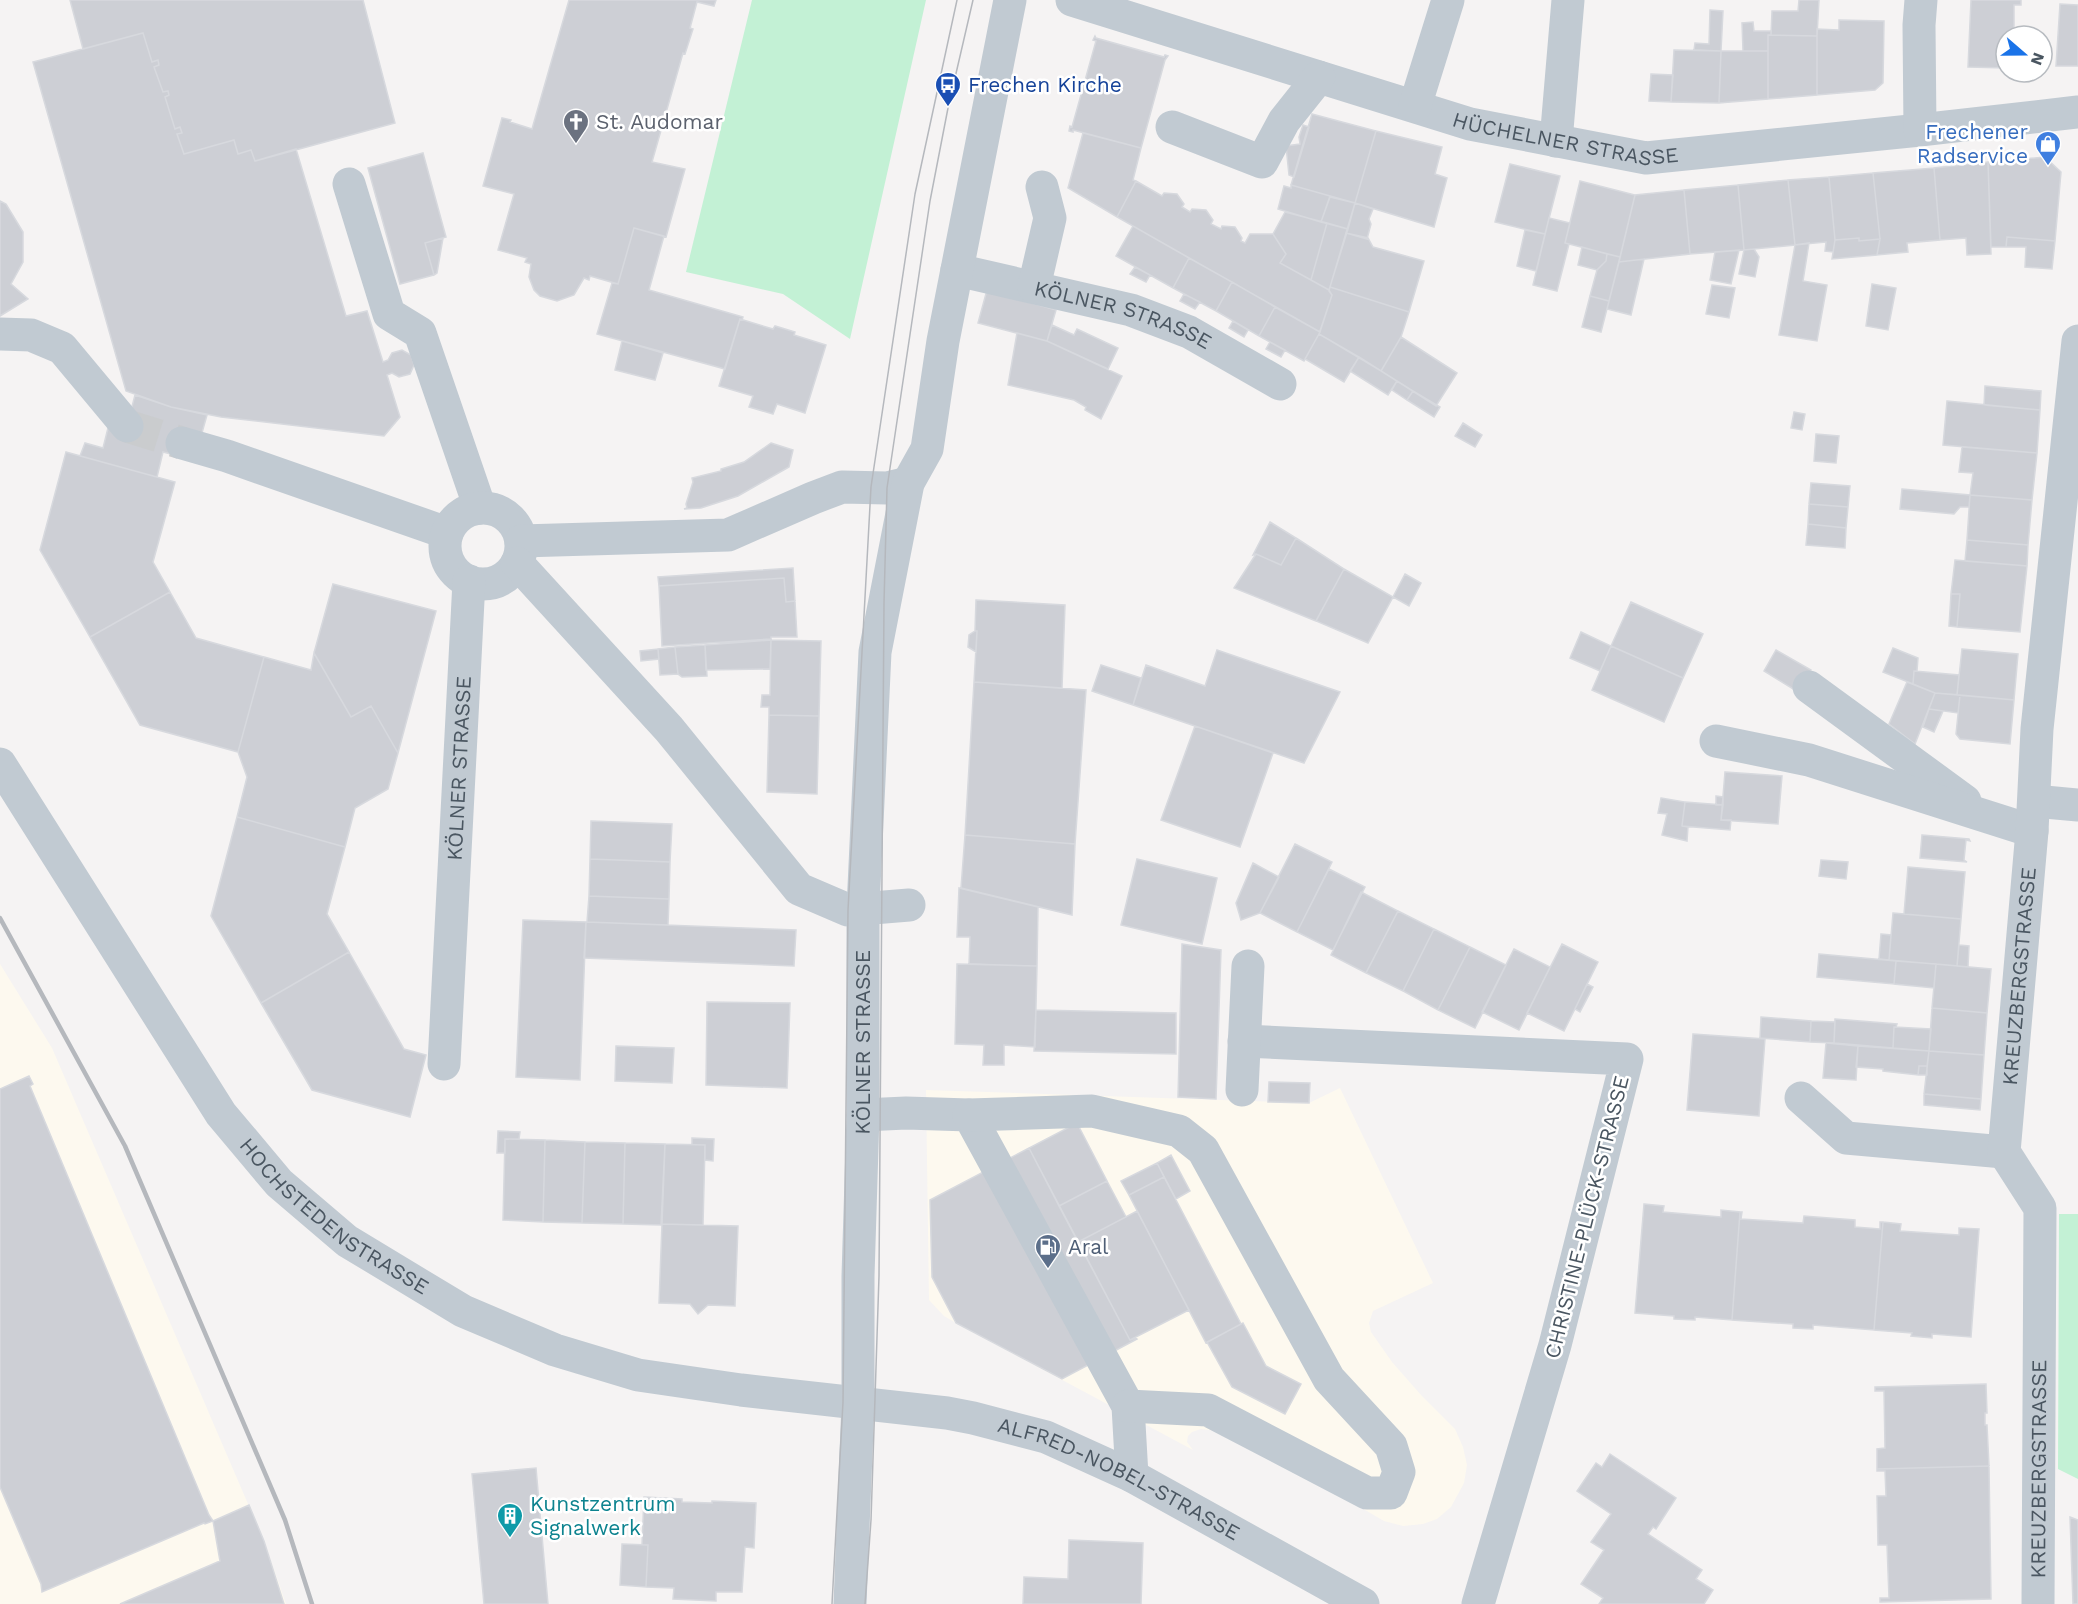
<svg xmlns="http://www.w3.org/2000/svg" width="2078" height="1604" font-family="'Work Sans',sans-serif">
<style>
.commercial{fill:#fdf9ef}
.green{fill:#c3f1d5}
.building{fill:#cdcfd5;stroke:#d7d9de;stroke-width:1.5}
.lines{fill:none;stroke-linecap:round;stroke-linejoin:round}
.minor-tunnel{stroke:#caccce;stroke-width:33;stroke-dasharray:33 16;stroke-linecap:butt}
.minor{stroke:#c1cad2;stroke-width:33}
.tram{stroke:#b5b8bd;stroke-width:1.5}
.rail{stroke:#b5b8bd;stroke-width:4.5}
.labels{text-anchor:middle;stroke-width:5;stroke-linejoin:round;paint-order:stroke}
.transit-label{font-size:21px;fill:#164399;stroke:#fff;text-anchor:start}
.worship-label{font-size:21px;fill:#5b616d;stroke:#fff;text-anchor:start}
.shop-label{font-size:21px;fill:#366cbe;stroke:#fff;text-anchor:end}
.street-label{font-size:21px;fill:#4a5661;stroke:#fff}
.service-label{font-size:21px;fill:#4e5e75;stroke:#fff;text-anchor:start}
.culture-label{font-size:21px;fill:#0d838f;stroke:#fff;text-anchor:start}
</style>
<rect width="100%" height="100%" fill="#f5f3f3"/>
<path class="commercial" d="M0,964L52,1048L264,1541L286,1604H0Z
M1340,1088L1433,1283L1373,1311L1369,1323L1371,1332L1392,1362L1421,1395L1455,1429L1463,1447L1467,1465L1464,1483L1451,1507L1437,1519L1423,1524L1403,1526L1384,1521L1251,1444L1217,1431L1201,1429L1192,1432L1188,1436L1187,1442L1193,1450L956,1323L944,1316L929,1300L926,1090L1309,1103Z"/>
<path class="green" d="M752,0H926L850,339L783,294L686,272Z
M2059,1214H2078V1479L2058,1469Z"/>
<path class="building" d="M70,0H363L395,123L255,161L251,150L238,154L234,140L184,154L177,134L182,133L180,127L175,129L165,97L169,95L168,91L163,92L154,67L159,65L158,60L152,62L143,33L83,49Z
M569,0H716L714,6L697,2L690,28L693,29L685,54L683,53L652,162L685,169L666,237L634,228L618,284L590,276L589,280L584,278L574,295L557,301L540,296L534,290L529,277L531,264L525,262L527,258L498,250L514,194L483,186L502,118L511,120L510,122L532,129Z
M1799,0H1819L1817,36L1771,35L1772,11H1798Z
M1971,0H2021V5H2014V36H2006V68L1968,67Z
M2060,4L2078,5V66H2056Z
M1710,10L1723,11L1721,51L1694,50L1695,43L1709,44Z
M1839,20L1884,21L1883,83L1875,90L1817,95V29L1839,30Z
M1753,22L1754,31H1771V35H1768V51H1743L1742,23Z
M143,33L152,62L158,60L159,65L154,67L163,92L168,91L169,95L165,97L175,129L180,127L182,133L177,134L184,154L234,140L238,154L251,150L255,161L296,149L346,316L367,311L383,362L388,360L392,353L402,350L411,355L414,365L410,374L399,377L392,373L387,375L400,417L384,436L221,417L171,407L126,391L33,62Z
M1768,35L1817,36V95L1768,99Z
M1095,36L1096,38L1164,57L1165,55L1168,56L1165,60L1141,148L1073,130V132L1069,131L1070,126L1072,127L1096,41L1093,40Z
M1674,50L1721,51L1719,103L1671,102Z
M1721,51H1768V99L1719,103Z
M1651,74L1673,75L1671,102L1649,101Z
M1312,114L1376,131L1355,203L1291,185Z
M1303,125L1309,127L1294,177L1289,175L1286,146L1300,144L1299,137Z
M1376,131L1442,147L1435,174L1447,178L1434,227L1355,203Z
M1083,133L1141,148L1133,180L1136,181L1117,217L1068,188Z
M423,153L446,237L425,243L434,275L400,284L368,168Z
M2045,157L2061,172L2055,241L2007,237L2006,247H1991L1988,162Z
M1988,162L1991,254L1967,255L1966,238L1940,240L1934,168Z
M1510,164L1560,176L1545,234L1495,222Z
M1934,168L1940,240L1907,243L1908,252L1877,255L1880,239L1873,173Z
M1873,173L1880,239L1859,241V238L1835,240L1829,177Z
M1829,177L1835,240L1833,252L1825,251L1826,242L1795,245L1788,180Z
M1788,180L1795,245L1744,250L1738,185Z
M1136,181L1162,196L1164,193L1177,194L1184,204L1182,207L1190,212L1192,209L1206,210L1213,220L1211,224L1221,229L1222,226L1235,227L1242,238L1241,241L1245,243L1250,234H1273L1286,254L1280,263L1329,290L1332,295L1320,332L1117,217Z
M1580,181L1635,195L1620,257L1565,243Z
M1291,185L1330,196L1321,222L1278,209L1284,186L1291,188Z
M1738,185L1744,250L1690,254L1684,190Z
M1684,190L1690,254L1619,262L1635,195Z
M1330,197L1355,203L1348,229L1321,222Z
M0,201L6,204L23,232V262L11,284L28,299L0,316Z
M1355,203L1373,209L1369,219L1371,224L1367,239L1346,233Z
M1285,212L1327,223L1311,280L1280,263L1286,254L1273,234Z
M1549,218L1570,223L1565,243L1569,244L1557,291L1533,285Z
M1327,223L1348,229L1329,290L1311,280Z
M1133,226L1189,258L1173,288L1116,256Z
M634,228L664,236L649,290L743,317L742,320L740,319L725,369L597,334L612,283L618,284Z
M1525,230L1545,234L1536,271L1517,266Z
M1346,233L1368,238L1373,247L1424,261L1409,312L1330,287Z
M2007,237L2055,241L2052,269L2025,267L2026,247H2006Z
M443,238L437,273L434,275L425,243Z
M1859,238V241L1880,239L1877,255L1832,259L1835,240Z
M1809,243L1803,281L1827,285L1817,341L1779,335L1795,245Z
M1582,247L1607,254L1606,261L1597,270L1578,265Z
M1754,249L1759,257L1755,277L1739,274L1744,250Z
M1739,250L1731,284L1710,280L1715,252Z
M1607,254L1620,257L1609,301L1590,296L1597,270L1606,261Z
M1189,258L1232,282L1216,311L1173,288Z
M1644,259L1631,315L1607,309L1619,262Z
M1135,267L1150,275L1146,282L1130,274Z
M1232,282L1275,307L1259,336L1216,311Z
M1872,284L1896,288L1888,330L1866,326Z
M1712,285L1735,288L1729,318L1706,314Z
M1330,287L1409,312L1401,337L1381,371L1319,334L1332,295L1329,291Z
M987,290L1056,310L1047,341L978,323Z
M1184,294L1200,302L1195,309L1180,301Z
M1590,296L1609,301L1601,332L1582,327Z
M1275,307L1320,332L1304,361L1259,336Z
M740,319L773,329L775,326L795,332L794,335L826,345L805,413L777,404L773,414L749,407L753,396L719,386Z
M1233,321L1248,330L1244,337L1229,328Z
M1052,325L1074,335L1077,329L1118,348L1108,369L1047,341Z
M1017,333L1047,341L1122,376L1101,419L1085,410L1086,407L1074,400L1008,385Z
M1319,334L1359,357L1344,382L1305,359Z
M1401,337L1457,373L1436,406L1381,371Z
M622,341L663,353L655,380L615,370Z
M1270,342L1285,350L1281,357L1266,349Z
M1359,357L1397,381L1388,395L1350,371Z
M1397,381L1413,391L1407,400L1392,390Z
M1985,386L2041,391L2040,410L1984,405Z
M1413,391L1440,407L1434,417L1407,400Z
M135,395L171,407L207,415L200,440L178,456L163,452L157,477L80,456L85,443L103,448L108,428L127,426Z
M1947,401L2040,410L2037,453L1943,445Z
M1794,412L1805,414L1802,430L1791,428Z
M1463,423L1482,435L1475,447L1455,436Z
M1816,434L1839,436L1836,463L1814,461Z
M771,443L793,450L789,467L738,496L701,508L684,509L687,508L686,504L693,482L692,478L721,471V469L744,462Z
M1962,447L2037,453L2032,500L1970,495L1973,473L1959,472Z
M66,452L175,482L153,562L170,592L90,637L40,550Z
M1811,483L1850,486L1848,507L1809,504Z
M1902,489L1970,495L1969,507H1960L1954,514L1900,509Z
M1970,495L2032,500L2028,545L1967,540Z
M1809,504L1848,507L1846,528L1808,524Z
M1270,522L1296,538L1281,565L1256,554L1253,555Z
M1808,524L1846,528L1845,548L1806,545Z
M1296,538L1344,569L1316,621L1234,588L1256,554L1281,565Z
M1967,540L2028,545L2027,566L1965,561Z
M1955,560L2027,566L2020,632L1957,627L1960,594H1951Z
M793,568L795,601L786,602L784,578L659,586L658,577Z
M1344,569L1393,597L1368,643L1316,621Z
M1405,574L1421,583L1409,606L1393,597Z
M784,578L786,602L795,601L797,637H771V639L662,646L659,586Z
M333,584L436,611L398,753L371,706L351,717L314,653Z
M170,592L196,638L264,657L238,752L140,725L90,637Z
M1951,594H1960L1957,627L1949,626Z
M976,600L1065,605L1062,688L974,682L977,631H975Z
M1631,602L1703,634L1683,678L1611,646Z
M975,631H977L976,652L968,647L969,635Z
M1581,632L1611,646L1600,671L1570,658Z
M771,640L821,641L819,716L769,715V707H761L762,695H770Z
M771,640L770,669L706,670L705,645Z
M705,645L707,676L682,677L678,674L675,647Z
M1611,646L1683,678L1664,722L1592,690Z
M675,647L678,674L660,675L658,649Z
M1893,648L1918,658L1917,671H1914L1913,684L1883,672Z
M658,649L659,659L641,661L640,651Z
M1962,649L2018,654L2014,700L1957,695Z
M1217,650L1340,692L1304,763L1133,705L1146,665L1205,686Z
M1776,650L1811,670L1798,692L1764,671Z
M314,653L351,717L371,706L398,753L388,789L355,808L345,847L237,817L247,777L238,752L264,657L311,670Z
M1101,665L1141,678L1133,705L1092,691Z
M1914,671L1959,675L1957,695L1935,693L1913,684Z
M974,682L1086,690L1075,844L965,835Z
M1907,682L1935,693L1915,744L1889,724Z
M1935,693L1960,695L1958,713L1929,709Z
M1960,695L2014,700L2010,744L1960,739L1956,734Z
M1929,709L1943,711L1934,732L1923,727Z
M769,715L819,716L817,794L767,792Z
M1195,726L1273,753L1240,847L1161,820Z
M1725,772L1782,776L1778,824L1721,820Z
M1716,796L1723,797V805H1716Z
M1661,798L1685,802L1682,826L1688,827L1687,841L1662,835L1667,814L1658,813Z
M1685,802L1723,805L1721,820H1731L1730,830L1682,826Z
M237,817L345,847L327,914L349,952L261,1003L211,916Z
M591,821L672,824L670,862L590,859Z
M965,835L1075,844L1072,915L961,888Z
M1922,835L1969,839L1970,841L1966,840L1964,860L1967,862L1920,858Z
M1295,844L1332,862L1297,932L1260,913Z
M590,859L670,862L669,899L589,896Z
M1137,859L1217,878L1202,944L1121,925Z
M1821,860L1848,862L1846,879L1819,876Z
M1253,863L1279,877L1260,913L1241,920L1236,903Z
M1908,867L1965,872L1961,919L1904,914Z
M1329,869L1365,887L1333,950L1297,932Z
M959,888L1038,907L1037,966L969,964L970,937H957Z
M1361,892L1398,911L1366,973L1331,955Z
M589,896L669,899L668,925L587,922Z
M1398,911L1434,929L1403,991L1366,973Z
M1893,913L1961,919L1957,966L1889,960Z
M523,920L586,922L580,1080L516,1077Z
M586,922L796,930L794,966L584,958Z
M1434,929L1470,947L1438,1010L1403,991Z
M1881,934L1891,935L1889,960L1879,959Z
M1182,944L1221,950L1216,1099L1178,1097Z
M1562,944L1598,962L1564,1031L1527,1013Z
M1959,945L1969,946L1968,967L1957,966Z
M1470,947L1506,965L1475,1028L1438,1010Z
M1514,949L1550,967L1519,1030L1482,1012Z
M349,952L404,1049L426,1055L410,1117L312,1090L261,1003Z
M1819,954L1896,961L1894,984L1817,977Z
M1896,961L1936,964L1934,988L1894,984Z
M957,964L1037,966L1035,1047L1004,1045V1065H983L984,1045L955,1044Z
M1936,964L1991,969L1987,1013L1932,1008Z
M1587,984L1593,987L1580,1012L1575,1009Z
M707,1002L790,1003L787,1088L706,1085Z
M1932,1008L1987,1013L1984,1055L1929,1051Z
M1036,1010L1176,1013V1054L1034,1051Z
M1761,1017L1811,1021L1810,1042L1760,1038Z
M1835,1019L1897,1024L1896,1027H1894L1893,1048L1834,1043Z
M1811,1021L1835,1022L1834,1043L1810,1042Z
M1894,1027L1931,1029L1929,1051L1893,1048Z
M1693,1034L1765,1039L1759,1116L1687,1110Z
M1826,1043L1858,1046L1856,1080L1823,1078Z
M616,1046L674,1048L672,1083L615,1081Z
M1858,1046L1929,1051L1927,1066H1919L1918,1075L1883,1071V1069L1856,1067Z
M1929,1051L1984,1055L1981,1099L1924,1094Z
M1919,1066H1927V1075H1918Z
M29,1076L33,1084L30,1086L209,1515L213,1521L205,1524L204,1523L42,1592L41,1584L0,1487V1089Z
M1269,1082L1310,1083L1309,1103L1268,1102Z
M1924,1094L1981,1099L1980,1110L1924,1105Z
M1077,1123L1107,1181L1059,1206L1029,1148Z
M498,1131L520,1132L519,1139H505V1153H497Z
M692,1138L714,1139L713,1161L705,1160V1145H692Z
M505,1139L545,1140L543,1222L503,1220Z
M545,1140L585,1142L582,1223L543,1222Z
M585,1142L625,1143L623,1224L582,1223Z
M625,1143L665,1144L661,1225L623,1224Z
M665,1144L705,1145L703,1225L662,1224Z
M1029,1148L1130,1340L1136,1338L1137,1339L1062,1379L956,1323L932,1277L930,1200Z
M1171,1155L1190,1191L1176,1199L1157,1163Z
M1157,1163L1164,1177L1129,1195L1121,1181Z
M1164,1177L1241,1324L1206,1343L1129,1195Z
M1107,1181L1126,1217L1078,1242L1059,1206Z
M1644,1204L1664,1206L1663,1212L1721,1217V1210L1740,1212L1732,1320L1695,1317V1320L1674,1319V1316L1635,1313Z
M1137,1211L1189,1310L1130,1340L1078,1242Z
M1740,1212H1742L1741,1219L1803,1223L1804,1216L1855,1220V1227L1880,1229V1222H1883L1874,1330L1813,1325V1329L1793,1328V1324L1732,1320Z
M1883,1222L1901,1224L1900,1231L1959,1235V1228L1979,1229L1971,1337L1932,1334V1338L1911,1336L1912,1333L1874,1330Z
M662,1224L738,1226L735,1306L708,1305L698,1314L690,1304L659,1303Z
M1243,1323L1266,1366L1301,1384L1285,1414L1232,1387L1207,1342Z
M1986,1384L1987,1413H1985V1425H1987L1989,1466L1877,1469V1449L1885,1448L1884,1391H1875V1387Z
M1610,1454L1676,1498L1656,1529L1653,1527L1648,1534L1702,1570L1696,1579L1713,1590L1704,1604H1599L1603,1598L1581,1584L1604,1550L1591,1542L1611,1514L1577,1491L1596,1463L1602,1467Z
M1989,1466L1991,1599L1880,1602V1598H1889L1887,1545H1878L1877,1496H1886L1885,1471H1877V1469Z
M536,1468L548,1604H484L472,1474Z
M644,1497L682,1499V1502L712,1503V1501L756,1503L754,1548L745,1547L742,1592H716V1601L673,1599L674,1588L646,1587L648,1545H642Z
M249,1505L264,1541L284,1604H120L220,1561L213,1521Z
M2070,1517L2078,1520V1604H2073Z
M1069,1540L1143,1543L1141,1604H1023L1024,1577L1068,1579Z
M622,1544L648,1545L646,1587L620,1585Z"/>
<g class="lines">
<path class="minor-tunnel" d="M127,426L182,443"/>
<g class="minor">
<path id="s1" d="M1072,0L1470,124L1646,158L1920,130L2078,112"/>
<path d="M1415,106L1448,0"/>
<path d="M1172,127L1262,162L1284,121L1319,77"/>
<path d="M1920,130L1919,25L1921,0"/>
<path d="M1556,141L1568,0"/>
<path d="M349,184L389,314L420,333L480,508"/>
<path id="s2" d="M957,270L1131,310L1189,332L1280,384"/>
<path d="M1034,287L1050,218L1042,187"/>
<path d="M0,334L31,335L62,348L127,426"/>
<path d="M182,443L227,456L447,533"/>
<circle cx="483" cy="546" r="38"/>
<path d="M521,541L728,535L813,498L842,487L887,488L908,483"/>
<path d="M517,563L669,729L799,889L848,910L909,905"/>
<path d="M1809,687L1965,801"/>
<path d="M1716,741L1809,760L2032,831"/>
<path id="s3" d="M0,764L221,1114L279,1183L347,1241L463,1311L555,1350L638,1375L741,1390L947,1413L973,1418L1046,1437L1132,1476L1363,1604"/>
<path d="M2034,801L2078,805"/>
<path d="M1244,1041L1627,1059L1555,1345L1478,1604"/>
<path id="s4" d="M444,1064L469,581"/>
<path d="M1242,1090L1248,966"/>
<path d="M1801,1098L1846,1138L2004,1152"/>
<path d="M863,1115L906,1113L969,1115L1128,1406L1132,1476"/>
<path d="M969,1115L1092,1111L1179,1131L1203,1150L1329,1379L1391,1446L1399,1472L1391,1493H1367L1208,1410L1128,1406"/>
<path id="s5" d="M850,1604L858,1403V1276L863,1115V908L875,652L908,483L927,449L943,341L1010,0"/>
<path id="s6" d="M2038,1604L2040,1208L2004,1152L2032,831L2037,729L2078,341"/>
</g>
<path class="tram" d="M832,1604L843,1402L848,910L871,487L915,194L957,0
M865,1604L871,1520L879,1276L884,603L887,488L930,201L948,108L973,0"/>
<path class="rail" d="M0,918L125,1146L285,1520L312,1604"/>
</g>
<defs>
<symbol id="bus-pin" viewBox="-11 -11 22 30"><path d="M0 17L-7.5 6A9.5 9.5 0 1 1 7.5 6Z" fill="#1a4fb4" stroke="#fff"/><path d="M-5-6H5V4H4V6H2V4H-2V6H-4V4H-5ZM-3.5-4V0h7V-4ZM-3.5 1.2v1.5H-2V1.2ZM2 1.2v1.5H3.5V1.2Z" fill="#fff"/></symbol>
<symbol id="church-pin" viewBox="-11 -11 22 30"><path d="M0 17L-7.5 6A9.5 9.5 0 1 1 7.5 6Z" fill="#6b7280" stroke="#fff"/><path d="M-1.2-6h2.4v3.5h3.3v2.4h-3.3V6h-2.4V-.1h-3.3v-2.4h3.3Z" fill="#fff"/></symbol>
<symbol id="shop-pin" viewBox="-11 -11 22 30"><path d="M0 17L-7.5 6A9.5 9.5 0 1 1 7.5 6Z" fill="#3f7fe0" stroke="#fff"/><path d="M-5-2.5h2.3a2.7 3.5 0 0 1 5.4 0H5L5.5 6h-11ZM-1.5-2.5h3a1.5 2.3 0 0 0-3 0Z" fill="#fff"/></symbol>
<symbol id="fuel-pin" viewBox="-11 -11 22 30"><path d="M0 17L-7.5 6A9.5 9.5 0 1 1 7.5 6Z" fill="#5c6f8a" stroke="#fff"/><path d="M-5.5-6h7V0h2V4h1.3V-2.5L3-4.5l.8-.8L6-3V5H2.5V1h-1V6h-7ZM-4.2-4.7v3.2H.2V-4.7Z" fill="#fff"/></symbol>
<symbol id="building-pin" viewBox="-11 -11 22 30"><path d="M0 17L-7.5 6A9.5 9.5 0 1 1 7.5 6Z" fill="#0f9aa8" stroke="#fff"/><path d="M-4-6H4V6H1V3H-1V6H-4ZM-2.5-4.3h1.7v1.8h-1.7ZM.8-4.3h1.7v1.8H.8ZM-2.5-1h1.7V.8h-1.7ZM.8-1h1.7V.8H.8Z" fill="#fff"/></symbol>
</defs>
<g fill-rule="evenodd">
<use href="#bus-pin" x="933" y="70" width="30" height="40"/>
<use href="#church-pin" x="561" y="107" width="30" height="40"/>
<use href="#shop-pin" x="2033" y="129" width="30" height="40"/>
<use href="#fuel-pin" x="1033" y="1232" width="30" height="40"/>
<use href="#building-pin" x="495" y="1501" width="30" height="40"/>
</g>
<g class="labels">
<g class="transit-label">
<text x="968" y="92">Frechen Kirche</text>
</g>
<g class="worship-label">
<text x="596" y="129">St. Audomar</text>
</g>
<g class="shop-label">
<text x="2028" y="139">Frechener<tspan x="2028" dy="24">Radservice</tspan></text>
</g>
<g class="street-label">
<text dy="7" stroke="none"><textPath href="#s1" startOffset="514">HÜCHELNER STRASSE</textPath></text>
<text dy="7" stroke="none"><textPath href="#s2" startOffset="172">KÖLNER STRASSE</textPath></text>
<text dy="7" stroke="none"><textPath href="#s4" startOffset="296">KÖLNER STRASSE</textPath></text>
<text dy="7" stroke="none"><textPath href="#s6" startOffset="639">KREUZBERGSTRASSE</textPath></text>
<text dy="7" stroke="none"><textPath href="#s5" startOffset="562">KÖLNER STRASSE</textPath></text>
<text dy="7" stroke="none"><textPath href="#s3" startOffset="568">HOCHSTEDENSTRASSE</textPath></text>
<text transform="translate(1587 1217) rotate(-76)" y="7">CHRISTINE-PLÜCK-STRASSE</text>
<text dy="7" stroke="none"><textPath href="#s6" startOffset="135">KREUZBERGSTRASSE</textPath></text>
<text dy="7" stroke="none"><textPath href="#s3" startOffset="1412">ALFRED-NOBEL-STRASSE</textPath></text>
</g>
<g class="service-label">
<text x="1068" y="1254">Aral</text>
</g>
<g class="culture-label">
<text x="530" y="1511">Kunstzentrum<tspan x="530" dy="24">Signalwerk</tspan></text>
</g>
</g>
<g transform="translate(2024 54) rotate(110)"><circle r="28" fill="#ffffff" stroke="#b7bbc0" stroke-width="1.5"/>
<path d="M0-4.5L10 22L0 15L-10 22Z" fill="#1a73e8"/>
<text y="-9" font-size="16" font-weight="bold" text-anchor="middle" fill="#4a5661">N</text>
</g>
</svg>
